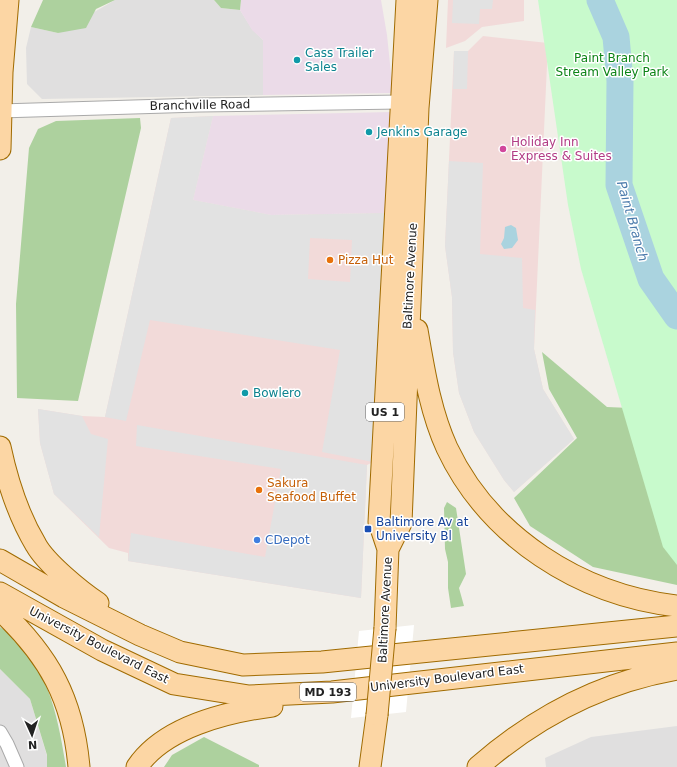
<svg xmlns="http://www.w3.org/2000/svg" width="677" height="767" font-family="'DejaVu Sans',sans-serif">
<style>
.residential{fill:#e0dfdf}
.commercial{fill:#f2dad9}
.industrial{fill:#ebdbe8}
.forest{fill:#add19e}
.park{fill:#c8facc}
.parking{fill:#e2e2e2;fill-rule:evenodd}
.water{fill:#aad3df}
.pier{fill:#fff}
.lines{fill:none;stroke-linecap:round;stroke-linejoin:round}
.river{stroke:#aad3df;stroke-width:27}
.street-casing{stroke:#a9a9a9;stroke-width:15}
.primary-casing{stroke:#a06b00;stroke-width:23}
.street{stroke:#fff;stroke-width:13}
.primary{stroke:#fcd6a4;stroke-width:21}
.primary-bridge-casing{stroke:#a06b00;stroke-width:23;stroke-linecap:butt}
.primary-bridge{stroke:#fcd6a4;stroke-width:21}
.culture-dot{fill:#0f9aa8;stroke:#fff;stroke-width:1.5}
.hotel-dot{fill:#d1479c;stroke:#fff;stroke-width:1.5}
.food-dot{fill:#e8710a;stroke:#fff;stroke-width:1.5}
.transit-dot{fill:#1a4fb4;stroke:#fff;stroke-width:1.5}
.shop-dot{fill:#3f7fe0;stroke:#fff;stroke-width:1.5}
.labels{text-anchor:middle;stroke-width:3;stroke-linejoin:round;paint-order:stroke}
.shield{fill:#fff;stroke:#646464;stroke-width:1}
.shield-label{font-size:11px;font-weight:bold;fill:#222}
.culture-label{font-size:12px;fill:#0d838f;stroke:#fff;text-anchor:start}
.park-label{font-size:12px;fill:#0c8416;stroke:#fff}
.street-label{font-size:12px;fill:#222;stroke:#fff}
.hotel-label{font-size:12px;fill:#b23c85;stroke:#fff;text-anchor:start}
.food-label{font-size:12px;fill:#c56008;stroke:#fff;text-anchor:start}
.transit-label{font-size:12px;fill:#164399;stroke:#fff;text-anchor:start}
.shop-label{font-size:12px;fill:#366cbe;stroke:#fff;text-anchor:start}
.water-label{font-size:13px;font-style:italic;fill:#4a7aab;stroke:#fff}
</style>
<rect width="100%" height="100%" fill="#f2efe9"/>
<path class="residential" d="M115,0H214L221,8L240,10L252,29L263,40V95L42,99L27,84L26,48L31,27L58,33Z
M0,669L30,699L47,756V767H0Z
M677,726V767H546L545,758L591,737Z"/>
<path class="commercial" d="M448,0H524V21L482,27L465,41L446,48Z
M483,36L548,43L534,349L543,389L574,439L514,492L504,480L474,432L459,393L453,352L452,297L445,246L454,51H468Z
M213,116L193,200L271,215L387,213L373,462L367,465L361,598L128,561V553L109,548L54,494L40,443L38,409L82,416L105,417L171,118Z"/>
<path class="industrial" d="M241,0H381L387,35L393,93L263,95V40L252,30L240,10Z
M392,112L387,213L271,215L193,200L213,116Z"/>
<path class="forest" d="M43,0H115L96,9L86,28L58,33L31,27Z
M214,0H241L240,10L221,8Z
M140,118L141,128L78,401L17,398L16,304L29,148L38,129L56,121Z
M542,352L607,407L677,410V585L593,567L530,526L514,498L577,438L549,389Z
M447,502L456,508L466,574L459,588L464,606L451,608L448,588V562L445,549L444,508Z
M0,627C47,656 58,717 66,767H47V755L30,699L0,669Z
M204,737L259,765V767H164L172,755Z"/>
<path class="park" d="M538,0H677V565L663,547L581,269L568,205Z"/>
<path class="parking" d="M453,0H493L492,9H480L479,24L452,23Z
M454,51H468L467,89H453Z
M213,116L193,200L271,215L387,213L373,462L322,452L340,350L150,320L126,421L105,417L171,118ZM310,238L352,240L350,282L308,279Z
M449,161L483,163L480,254L522,258L523,308L535,310L534,349L543,389L574,439L514,492L504,480L474,432L459,393L453,352L452,297L445,246Z
M38,409L82,416L91,434L108,439L99,537L54,494L40,443Z
M137,425L367,465L361,598L128,561L131,533L265,557L281,469L136,446Z"/>
<path class="water" d="M511,225L516,228L518,240L512,248L504,249L501,244L504,238L505,227Z"/>
<path class="pier" d="M414,625L406,712L351,718L359,631Z"/>
<g class="lines">
<path class="river" d="M600,0L616,37L620,81L619,185L651,279L677,316"/>
<defs>
<path id="street" d="M0,111L200,105L400,102
M0,732L7,744L17,767"/>
<path id="primary" d="M0,149L2,72L8,0
M417,330C424,370 430,411 447,448C489,537 580,595 677,606
M0,447C7,480 18,515 36,545C46,563 80,591 98,603
M388,549L401,523L418,108L427,0
M0,560L64,597L140,635L180,652L243,665L322,662L677,626
M0,593L102,650L174,684L249,696L332,692L677,653
M0,610C49,656 73,699 79,767
M385,628L388,549L379,522L407,0
M137,767C164,727 227,712 272,706
M370,767L377,715
M478,767C535,717 602,682 677,669"/>
</defs>
<use href="#street" class="street-casing"/>
<use href="#primary" class="primary-casing"/>
<use href="#street" class="street"/>
<use href="#primary" class="primary"/>
<defs>
<path id="primary-bridge" d="M377,715L385,628"/>
</defs>
<use href="#primary-bridge" class="primary-bridge-casing"/>
<use href="#primary-bridge" class="primary-bridge"/>
</g>
<g class="culture-dot">
<circle cx="297" cy="60" r="4"/>
<circle cx="369" cy="132" r="4"/>
<circle cx="245" cy="393" r="4"/>
</g>
<circle class="hotel-dot" cx="503" cy="149" r="4"/>
<g class="food-dot">
<circle cx="330" cy="260" r="4"/>
<circle cx="259" cy="490" r="4"/>
</g>
<rect class="transit-dot" x="364" y="525" width="8" height="8" rx="2"/>
<circle class="shop-dot" cx="257" cy="540" r="4"/>
<g class="labels">
<g class="shield">
<rect x="366" y="403" width="38" height="18" rx="3"/>
<rect x="300" y="683" width="56" height="18" rx="3"/>
</g>
<g class="shield-label">
<text x="385" y="416">US 1</text>
<text x="328" y="696">MD 193</text>
</g>
<g class="culture-label">
<text x="305" y="57">Cass Trailer<tspan x="305" dy="14">Sales</tspan></text>
<text x="377" y="136">Jenkins Garage</text>
<text x="253" y="397">Bowlero</text>
</g>
<g class="park-label">
<text x="612" y="62">Paint Branch<tspan x="612" dy="14">Stream Valley Park</tspan></text>
</g>
<g class="street-label">
<text transform="translate(200 105) rotate(-1)" y="4">Branchville Road</text>
<text transform="translate(410 276) rotate(-87)" y="4">Baltimore Avenue</text>
<text transform="translate(385 610) rotate(-87)" y="4">Baltimore Avenue</text>
<text transform="translate(99 645) rotate(27)" y="4">University Boulevard East</text>
<text transform="translate(447 678) rotate(-7)" y="4">University Boulevard East</text>
</g>
<g class="hotel-label">
<text x="511" y="146">Holiday Inn<tspan x="511" dy="14">Express &amp; Suites</tspan></text>
</g>
<g class="food-label">
<text x="338" y="264">Pizza Hut</text>
<text x="267" y="487">Sakura<tspan x="267" dy="14">Seafood Buffet</tspan></text>
</g>
<g class="transit-label">
<text x="376" y="526">Baltimore Av at<tspan x="376" dy="14">University Bl</tspan></text>
</g>
<g class="shop-label">
<text x="265" y="544">CDepot</text>
</g>
<g class="water-label">
<text transform="translate(633 221) rotate(74)" y="5">Paint Branch</text>
</g>
</g>
<g transform="translate(32 735) rotate(177)" stroke="#ffffff" stroke-width="3" paint-order="stroke">
<path d="M0-3L7 15L0 10L-7 15Z" fill="#222222"/>
<text y="-6" font-size="11" font-weight="bold" text-anchor="middle" fill="#222222">N</text>
</g>
</svg>
